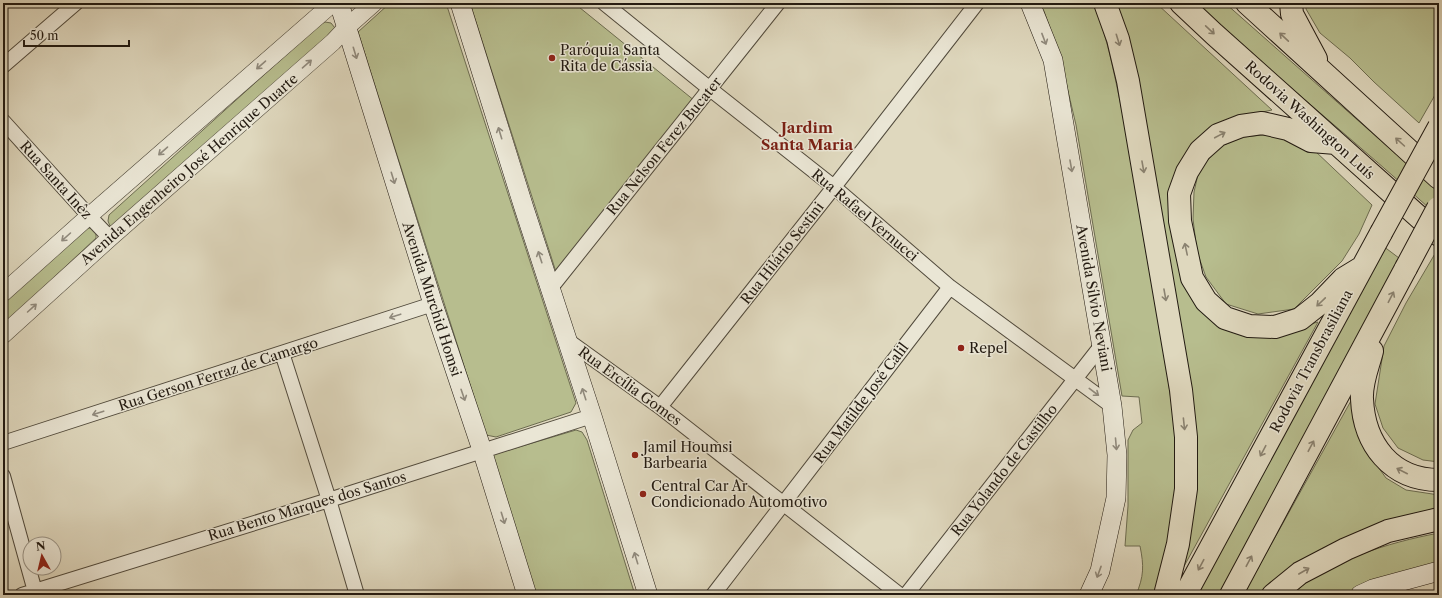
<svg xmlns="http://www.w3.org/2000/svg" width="1442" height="598" font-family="'Libre Caslon Text',serif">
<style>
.green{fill:#b7bd8e;stroke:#6c6c50}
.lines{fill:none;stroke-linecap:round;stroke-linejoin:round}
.minor-casing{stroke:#514a3c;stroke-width:16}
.tertiary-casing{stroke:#514a3c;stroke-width:18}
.secondary-casing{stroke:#221a11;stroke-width:20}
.motorway-casing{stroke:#221a11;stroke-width:24}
.minor{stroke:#eae6d5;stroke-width:14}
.tertiary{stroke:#eae6d5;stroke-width:17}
.secondary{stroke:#eae6d5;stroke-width:19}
.motorway{stroke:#dfd8be;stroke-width:22}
.motorway-bridge-casing{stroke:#221a11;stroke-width:24;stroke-linecap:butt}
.motorway-bridge{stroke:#dfd8be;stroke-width:22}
.oneway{stroke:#8a8270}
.oneway2{stroke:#908a7d}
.poi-dot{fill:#8f2418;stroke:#eae6d5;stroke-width:1.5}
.labels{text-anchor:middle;stroke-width:3;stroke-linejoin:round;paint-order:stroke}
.poi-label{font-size:14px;fill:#221a11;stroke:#eae6d5;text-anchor:start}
.street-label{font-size:14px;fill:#221a11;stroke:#eae6d5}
.neighbourhood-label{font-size:15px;font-weight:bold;fill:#7a1f14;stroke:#eae6d5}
</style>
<rect width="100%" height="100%" fill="#dfd8be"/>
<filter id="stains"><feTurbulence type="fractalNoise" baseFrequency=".005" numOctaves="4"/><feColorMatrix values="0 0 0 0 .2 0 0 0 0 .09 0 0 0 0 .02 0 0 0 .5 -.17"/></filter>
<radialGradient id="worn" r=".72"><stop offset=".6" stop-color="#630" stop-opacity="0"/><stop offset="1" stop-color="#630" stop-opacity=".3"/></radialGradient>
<path class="green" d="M390,3H446L576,403L571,412L496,437L486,435L358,32Z
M470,3H574L695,101L556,272Z
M1039,3H1093C1105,30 1111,59 1117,87C1127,132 1134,177 1141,222C1150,277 1162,331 1169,386C1172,407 1176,428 1176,449C1177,498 1171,549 1154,595H1136C1144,576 1144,566 1140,546H1125L1128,506V440L1133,430L1142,423L1139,397L1122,396L1076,125L1060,57L1044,11Z
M1112,3H1156L1272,110L1233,118L1197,139L1180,163L1206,310L1271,334L1318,322L1182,570L1194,466Z
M1196,3H1225L1439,192V217C1359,144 1275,77 1196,3Z
M1306,3H1439V88L1419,123L1374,82L1350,58L1320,33L1306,9Z
M325,22L331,23L335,28L333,34L116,226H110L108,221L109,215L318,26Z
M1273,134L1314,150L1372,205L1359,234L1342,261L1294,309L1258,314L1226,304L1206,277L1197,252L1193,219L1194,192L1199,170L1219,147L1243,137Z
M86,228H91L96,232V238L3,325V304Z
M1383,246L1399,258L1353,350L1219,595H1194Z
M1436,252L1439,255V462L1423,460L1398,448L1383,428L1375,404L1384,346L1406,303Z
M1352,399L1361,443L1386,478L1406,490L1439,495V514L1283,576L1260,595H1243Z
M576,430L582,432L587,440L635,595H533L492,455Z
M1439,533V564L1351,595H1290C1332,560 1386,543 1439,533Z"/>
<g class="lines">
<defs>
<path id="minor" d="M604,3L710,89L834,187L950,287L1112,406
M3,66L76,3
M3,121L89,216L110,238
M550,289L778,3
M567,340L660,407L900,595
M282,353L329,500L357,595
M660,407L834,187L977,3
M3,443L433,304
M3,476L36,595
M22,595L329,500L592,416
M713,595L950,287
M906,595L1101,346"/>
<path id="tertiary" d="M3,293L89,216L333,3
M3,335L110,238L333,42L347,27L374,3"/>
<path id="secondary" d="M339,3L433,304L482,450L527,595
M460,3L524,208L592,416L648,595
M1030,3L1053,60L1112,406L1117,455L1116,498L1100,571L1089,595
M1360,595L1373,589L1439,571"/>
<path id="motorway" d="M1105,3L1118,39L1128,81L1181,390L1186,437V489L1178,544L1165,595
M1181,3L1214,34L1439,235
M1247,3L1439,178
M1291,3L1292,14L1316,59
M1336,143L1311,141L1288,129L1262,123L1241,126L1218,135L1200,151L1187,172L1179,194L1180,221L1192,278L1206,301L1225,318L1249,326L1275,327L1300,319L1319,304L1343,279L1361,268
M1372,351C1368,367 1361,382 1362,399C1364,444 1391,480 1439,480
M1185,595L1381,233
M1231,595L1406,268
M1273,595L1300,573L1346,549L1388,531L1439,519"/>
</defs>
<use href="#minor" class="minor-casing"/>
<use href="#tertiary" class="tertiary-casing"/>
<use href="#secondary" class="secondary-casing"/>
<use href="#motorway" class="motorway-casing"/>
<use href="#minor" class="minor"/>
<use href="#tertiary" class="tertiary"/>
<use href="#secondary" class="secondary"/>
<use href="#motorway" class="motorway"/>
<defs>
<path id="motorway-bridge" d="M1381,233L1439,127
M1406,268L1438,208"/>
</defs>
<use href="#motorway-bridge" class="motorway-bridge-casing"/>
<use href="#motorway-bridge" class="motorway-bridge"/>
</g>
<defs><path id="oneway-shaft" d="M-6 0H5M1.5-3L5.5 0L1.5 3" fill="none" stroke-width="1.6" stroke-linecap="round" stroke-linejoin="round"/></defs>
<g class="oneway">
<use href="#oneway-shaft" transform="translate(1210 30) rotate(43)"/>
<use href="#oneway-shaft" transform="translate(1284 37) rotate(-137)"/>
<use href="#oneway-shaft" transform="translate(1118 40) rotate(73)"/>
<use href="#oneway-shaft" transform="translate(1220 135) rotate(-28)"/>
<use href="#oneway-shaft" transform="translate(1400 142) rotate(-138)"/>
<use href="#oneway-shaft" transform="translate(1143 167) rotate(80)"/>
<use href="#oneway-shaft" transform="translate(1186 249) rotate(-102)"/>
<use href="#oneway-shaft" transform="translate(1165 295) rotate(80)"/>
<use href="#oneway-shaft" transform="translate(1391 297) rotate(-63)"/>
<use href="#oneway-shaft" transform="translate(1321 302) rotate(136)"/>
<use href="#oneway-shaft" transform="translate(1184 424) rotate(84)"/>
<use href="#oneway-shaft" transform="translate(1311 446) rotate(-62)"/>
<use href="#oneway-shaft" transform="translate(1263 451) rotate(118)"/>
<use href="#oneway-shaft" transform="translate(1402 471) rotate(-153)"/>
<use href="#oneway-shaft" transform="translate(1249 561) rotate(-62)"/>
<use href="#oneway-shaft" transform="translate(1201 565) rotate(118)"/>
<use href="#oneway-shaft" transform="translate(1304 571) rotate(-30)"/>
</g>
<g class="oneway2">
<use href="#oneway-shaft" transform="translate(1044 39) rotate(69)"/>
<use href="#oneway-shaft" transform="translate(355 53) rotate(73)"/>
<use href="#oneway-shaft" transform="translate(307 64) rotate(-41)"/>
<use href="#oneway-shaft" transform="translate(261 65) rotate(139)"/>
<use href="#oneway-shaft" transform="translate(500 133) rotate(-107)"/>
<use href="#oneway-shaft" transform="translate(163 151) rotate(139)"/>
<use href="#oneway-shaft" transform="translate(1071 166) rotate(80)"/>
<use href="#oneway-shaft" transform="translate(393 178) rotate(73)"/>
<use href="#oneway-shaft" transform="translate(66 237) rotate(138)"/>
<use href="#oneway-shaft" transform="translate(540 257) rotate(-108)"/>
<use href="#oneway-shaft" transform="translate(32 308) rotate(-42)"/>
<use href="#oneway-shaft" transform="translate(395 316) rotate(162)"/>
<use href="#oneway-shaft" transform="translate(1094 392) rotate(37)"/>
<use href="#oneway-shaft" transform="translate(584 394) rotate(-108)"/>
<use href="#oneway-shaft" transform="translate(463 395) rotate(71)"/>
<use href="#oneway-shaft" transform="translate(98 413) rotate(162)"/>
<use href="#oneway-shaft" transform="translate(1116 444) rotate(85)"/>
<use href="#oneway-shaft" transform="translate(503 518) rotate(73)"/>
<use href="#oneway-shaft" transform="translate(636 558) rotate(-107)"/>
<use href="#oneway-shaft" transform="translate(1099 572) rotate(110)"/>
</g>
<g class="poi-dot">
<circle cx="552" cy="58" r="4"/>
<circle cx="961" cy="348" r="4"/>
<circle cx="635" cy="455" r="4"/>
<circle cx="643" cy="494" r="4"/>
</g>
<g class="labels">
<g class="poi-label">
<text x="560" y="55">Paróquia Santa<tspan x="560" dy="16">Rita de Cássia</tspan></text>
<text x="969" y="353">Repel</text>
<text x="643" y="452">Jamil Houmsi<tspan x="643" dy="16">Barbearia</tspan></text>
<text x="651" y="491">Central Car Ar<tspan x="651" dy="16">Condicionado Automotivo</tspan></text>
</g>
<g class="street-label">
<text transform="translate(1310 120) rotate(42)" y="5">Rodovia Washington Luís</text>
<text transform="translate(664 146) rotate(-51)" y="5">Rua Nelson Ferez Bucater</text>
<text transform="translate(189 169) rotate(-41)" y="5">Avenida Engenheiro José Henrique Duarte</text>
<text transform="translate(56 180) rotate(48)" y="5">Rua Santa Inêz</text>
<text transform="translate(865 215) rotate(40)" y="5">Rua Rafael Vernucci</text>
<text transform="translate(782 253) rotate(-52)" y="5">Rua Hilário Sestini</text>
<text transform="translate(1094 298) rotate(80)" y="5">Avenida Sílvio Neviani</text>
<text transform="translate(432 299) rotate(72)" y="5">Avenida Murchid Homsi</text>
<text transform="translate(1311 361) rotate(-62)" y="5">Rodovia Transbrasiliana</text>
<text transform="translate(218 374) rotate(-18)" y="5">Rua Gerson Ferraz de Camargo</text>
<text transform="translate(630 386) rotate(36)" y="5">Rua Ercília Gomes</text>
<text transform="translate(861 403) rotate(-53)" y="5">Rua Matilde José Calil</text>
<text transform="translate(1004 470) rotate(-52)" y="5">Rua Yolando de Castilho</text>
<text transform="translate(307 506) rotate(-17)" y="5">Rua Bento Marques dos Santos</text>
</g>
<g class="neighbourhood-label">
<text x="807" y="133">Jardim<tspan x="807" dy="17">Santa Maria</tspan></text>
</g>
</g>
<rect width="1442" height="598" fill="none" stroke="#dfd8be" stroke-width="16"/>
<rect x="4" y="4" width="1434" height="590" fill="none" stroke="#221a11" stroke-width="2"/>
<rect x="8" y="8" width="1426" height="582" fill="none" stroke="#221a11"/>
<g transform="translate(42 556) rotate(352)"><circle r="19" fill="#eae6d5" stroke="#9a9487"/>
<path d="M0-3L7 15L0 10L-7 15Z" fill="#8f2418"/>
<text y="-6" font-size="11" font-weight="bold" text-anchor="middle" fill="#221a11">N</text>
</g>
<path d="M24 40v6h105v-6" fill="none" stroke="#221a11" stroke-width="2"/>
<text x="30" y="40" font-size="12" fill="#221a11" stroke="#eae6d5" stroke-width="3" paint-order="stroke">50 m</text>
<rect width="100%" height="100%" filter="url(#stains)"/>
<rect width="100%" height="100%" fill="url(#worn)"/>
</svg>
